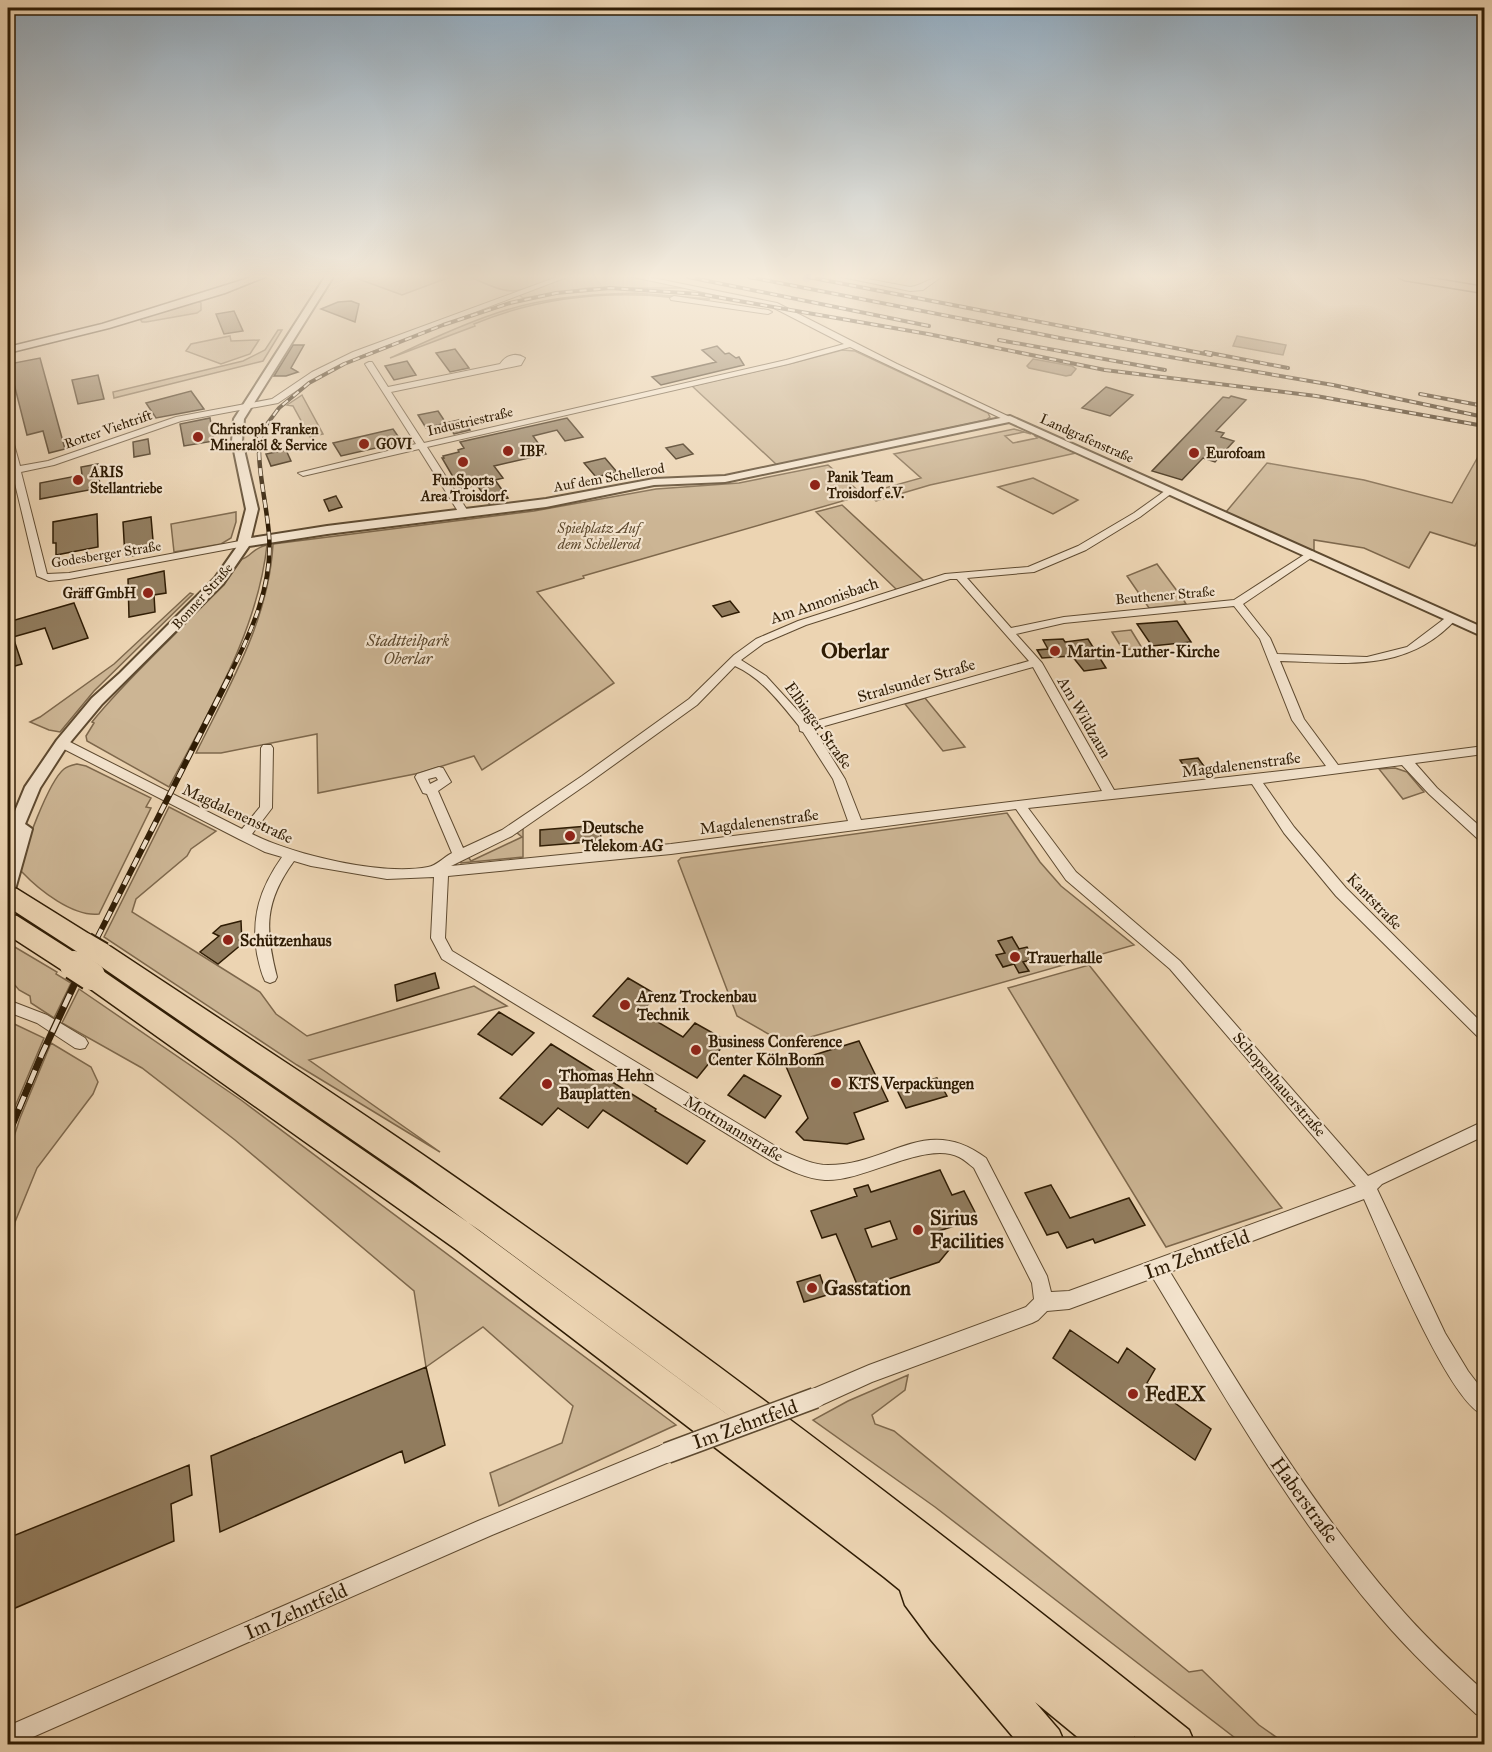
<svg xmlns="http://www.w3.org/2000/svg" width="1492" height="1752" font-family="'IM FELL Great Primer',serif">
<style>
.green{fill:#ccb594;stroke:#7e684c;stroke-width:1.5}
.water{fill:#ac9577;stroke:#7a6549;stroke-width:1.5}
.building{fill:#917c5e;stroke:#2f1c04;stroke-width:1.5;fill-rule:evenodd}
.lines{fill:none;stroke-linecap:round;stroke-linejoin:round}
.minor-casing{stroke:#5e4a30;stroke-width:2}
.tertiary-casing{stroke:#5e4a30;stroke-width:4}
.secondary-casing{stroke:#2f1c04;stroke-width:3}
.primary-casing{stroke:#2f1c04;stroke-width:3}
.motorway-casing{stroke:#2f1c04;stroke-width:3}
.minor{fill:#f3e3cd;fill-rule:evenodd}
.tertiary{fill:#f3e3cd;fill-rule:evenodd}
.secondary{fill:#f3e3cd;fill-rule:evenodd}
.primary{fill:#ecd4b2;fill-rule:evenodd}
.motorway{fill:#ecd4b2;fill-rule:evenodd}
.rail-far3-casing{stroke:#2f1c04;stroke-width:4}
.rail-far2-casing{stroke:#2f1c04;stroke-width:4.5}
.rail-far1-casing{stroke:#2f1c04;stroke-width:6}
.rail-casing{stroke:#2f1c04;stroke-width:7}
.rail-far3{stroke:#f3e3cd;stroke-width:2;stroke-dasharray:7;stroke-linecap:butt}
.rail-far2{stroke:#f3e3cd;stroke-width:3;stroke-dasharray:8;stroke-linecap:butt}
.rail-far1{stroke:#f3e3cd;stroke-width:4;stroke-dasharray:10;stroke-linecap:butt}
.rail{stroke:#f3e3cd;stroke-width:4.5;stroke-dasharray:14;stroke-linecap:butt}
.minor-bridge-casing{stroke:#5e4a30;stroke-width:23;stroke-linecap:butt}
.motorway-bridge-far1-casing{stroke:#2f1c04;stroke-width:26;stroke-linecap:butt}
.motorway-bridge-casing{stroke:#2f1c04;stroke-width:32;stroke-linecap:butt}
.minor-bridge{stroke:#f3e3cd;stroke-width:20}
.motorway-bridge-far1{stroke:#ecd4b2;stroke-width:22}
.motorway-bridge{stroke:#ecd4b2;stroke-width:28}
.poi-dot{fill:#8f2418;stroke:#f3e3cd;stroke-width:2}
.labels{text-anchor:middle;stroke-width:4.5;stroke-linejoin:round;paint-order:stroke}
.far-street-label{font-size:14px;fill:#2f1c04;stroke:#f3e3cd}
.far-poi-label{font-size:14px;font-weight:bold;fill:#2f1c04;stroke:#f3e3cd;text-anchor:start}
.far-park-label{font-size:14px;font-style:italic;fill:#5e4a2f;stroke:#f3e3cd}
.street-label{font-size:16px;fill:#2f1c04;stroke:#f3e3cd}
.park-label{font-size:16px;font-style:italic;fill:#5e4a2f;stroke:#f3e3cd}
.poi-label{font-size:16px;font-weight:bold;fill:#2f1c04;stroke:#f3e3cd;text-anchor:start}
.near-poi-label{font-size:20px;font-weight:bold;fill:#2f1c04;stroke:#f3e3cd;text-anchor:start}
.near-street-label{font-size:20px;fill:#2f1c04;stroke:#f3e3cd}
.district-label{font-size:22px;font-weight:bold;fill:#2f1c04;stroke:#f3e3cd}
</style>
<rect width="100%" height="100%" fill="#ecd4b2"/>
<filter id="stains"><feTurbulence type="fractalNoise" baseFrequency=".00333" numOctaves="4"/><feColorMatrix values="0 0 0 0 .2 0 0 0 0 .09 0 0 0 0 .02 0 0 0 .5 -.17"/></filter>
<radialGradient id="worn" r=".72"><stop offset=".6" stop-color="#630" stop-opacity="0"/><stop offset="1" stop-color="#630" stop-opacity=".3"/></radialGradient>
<path class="green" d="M353,277H450L402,295Z
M470,277H558C513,294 515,297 470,277Z
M566,277H630L687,288H588L523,298L519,295Z
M636,293L710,299C698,302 658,295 641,295C584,293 527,302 474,324L475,326L390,358C423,343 456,327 491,315C538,298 587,294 636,293Z
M198,301L201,303V310L197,313L146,322H142L140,319Z
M278,330H282L263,361L114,398L113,392L243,361L265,350Z
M230,336L231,341L259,340L250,354L221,364L186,351L191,344Z
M842,350L855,351L988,413L990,417L986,420L777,465L692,386L793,363Z
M302,395L303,397L323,434L310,437L293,406L287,405Z
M1014,429L1031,434L1024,432L1005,436L1013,443L1037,438L1034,435L1076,453L930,485L876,501L867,493L921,478L894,454Z
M1484,446V527L1475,546L1430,532L1409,568L1364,548L1314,540V551H1311L1226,512L1267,463L1364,480L1452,503Z
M828,465L861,493L860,496L583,576L584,578L537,592L614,683L482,770L474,756L420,773L318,793L317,734L221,753H196C229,686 269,620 273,544L534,511L656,489L739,483Z
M1033,478L1078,500L1053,514L998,487Z
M842,505L924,581L897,590L816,512Z
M236,512V522L231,538L221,544L174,552L171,524Z
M267,545C257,634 209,710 169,787L87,741L86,736L94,723L92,722C138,665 198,618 242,559C251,557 252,548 267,545Z
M1157,564L1183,599L1186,604L1149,608L1127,576Z
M190,593L193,594L94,691L60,732L49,730L30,722L40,717L114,664Z
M1131,630L1142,648L1123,650L1112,632Z
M925,698L965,747L943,751L905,704Z
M77,764L86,766L151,798L146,807L151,808L99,914C73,917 39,890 22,872H18C24,850 48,782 64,769C68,766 73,765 77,764Z
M1395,768L1407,772L1424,792L1403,799L1379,769Z
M169,807L216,831L191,849L187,856L136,899L132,912L260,992L276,1014L307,1036L474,986L507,1006L309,1060L440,1152L297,1065L104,937Z
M1007,813L1040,862L1061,886L1134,945L786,1044L737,1016L678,861L681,858Z
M523,827V857L461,863L459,858L467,855L471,861L522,837L516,832Z
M8,943L57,972L56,974L71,983L54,1018L31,1003L30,996L19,990L8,977Z
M1089,965L1282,1208L1166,1247L1008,988Z
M79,989L241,1100L676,1425L499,1506L490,1473L562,1443L573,1406L483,1327L426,1367L414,1291L235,1140L142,1068L62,1023Z
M8,1021L44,1038L8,1123Z
M51,1043L91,1067L98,1082L93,1094L37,1168L15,1222L8,1274V1155L20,1118Z
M908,1375L905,1390L872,1415L875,1424L894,1431L1189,1672L1202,1670L1259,1725L1286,1744H1243L935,1507L813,1420L848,1401Z"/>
<path class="water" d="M1237,336L1286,345L1283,355L1233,346Z
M1033,359L1072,366L1076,369L1071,375L1066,376L1029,368L1027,366Z"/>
<path class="building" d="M351,301L359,304L355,322L321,309L338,302Z
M234,311L243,331L224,334L216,314Z
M293,345H304L291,368L298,372L286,376H274Z
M717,346L725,354L729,353L736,358L739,357L744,365L661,385L652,377L716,362L702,350Z
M455,349L469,368L450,372L436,353Z
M40,358L65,449L49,453L43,431L27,435L9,364Z
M407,361L416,375L394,380L385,366Z
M98,375L104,399L78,404L72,380Z
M1106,387L1133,395L1110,416L1082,408Z
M191,391L204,409L156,418L146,403Z
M1231,396L1246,400L1216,431L1224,433L1221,437L1234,441L1215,462L1203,458L1182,480L1152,471L1223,397L1229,398Z
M438,411L446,423L426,428L418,415Z
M210,418L214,441L184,446L180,424Z
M567,418L583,437L565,441L557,430L533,436L546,454L494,466L503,478L495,480L508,498L489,503L477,485L460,489L442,458H444L443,456L459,452L458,450L464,448L460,442Z
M462,419L470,430L454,434L446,423Z
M393,429L402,442L341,456L333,443Z
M148,439L150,454L134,457L133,442Z
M683,444L693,454L676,459L666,448Z
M286,450L291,461L271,466L266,454Z
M605,458L617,472L596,477L584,463Z
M98,464L100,488L40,499V483L82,475L81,467Z
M336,496L342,507L329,511L324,500Z
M97,514L98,547L56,555V543H53V522Z
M151,517L154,552L125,557L123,522Z
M164,571L166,593L154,595L155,612L129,617L128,579Z
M730,601L739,612L722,617L713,606Z
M74,603L88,638L53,649L45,628L13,637L22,664L8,668V622Z
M1177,621L1191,642L1152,646L1137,624Z
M1063,639L1065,642L1088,639L1106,668L1084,671L1072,656L1042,658L1037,650L1048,649L1043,640Z
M1198,758L1206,769L1188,772L1180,760Z
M600,825L601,841L540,846V830Z
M241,921L242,944L218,964L200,952L219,936L213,933L221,926Z
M1012,937L1019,949L1027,947L1034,959L1023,962L1029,971L1019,973L1014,964L1003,967L996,955L1005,953L998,941Z
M435,973L439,988L397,1001L395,985Z
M628,978L657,995L641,1012L683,1037L695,1023L727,1041L697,1078L593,1016Z
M499,1012L534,1033L512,1055L478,1034Z
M859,1041L888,1101L854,1113L864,1139L847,1144L804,1140L796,1132L808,1118L785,1064Z
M551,1044L656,1109L655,1111L705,1141L687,1164L603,1110L588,1128L558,1108L542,1125L500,1098Z
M744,1075L781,1096L765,1118L728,1095Z
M937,1078L947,1096L906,1108L897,1090Z
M940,1170L952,1195L964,1191L978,1218L939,1231L949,1250L939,1262L859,1289L836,1234L822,1238L811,1211L857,1196L854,1189L868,1185L871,1192ZM890,1221L897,1239L872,1247L865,1229Z
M1051,1185L1070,1218L1129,1198L1145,1225L1095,1243L1093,1239L1067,1248L1058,1232L1047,1235L1025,1193Z
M820,1275L827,1295L804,1302L797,1282Z
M1070,1330L1118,1363L1127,1348L1155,1369L1147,1383L1211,1429L1195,1460L1053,1358Z
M426,1367L445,1445L405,1463L402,1451L220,1532L211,1456Z
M189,1465L192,1495L171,1504L174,1541L8,1611V1538Z"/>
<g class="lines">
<defs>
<path id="minor" d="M557,277H567L359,356L318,376L278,403L181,421L54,465L21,472L47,574L69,573L245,540L250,543L245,546L69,579L49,581L37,576L12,471L9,469L8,434L12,437L20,466L48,461L176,417L272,399L312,372L353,352Z
M634,277H648L777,303L897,364L1014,419L1007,421L850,347L788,364L427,447L469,513L464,516L459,513L419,449L303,476L298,473L416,444L365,364L369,362H372L388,387L500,364C506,355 516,352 525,358L521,365L391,392L424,443L786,360L844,344L772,307Z
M842,277H857L910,287C922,286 929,277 941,277L923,290L910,291Z
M674,296L768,310L772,312L768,314L671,300L670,298Z
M1169,488L1174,491L1172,493L1140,517L1086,550L1034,572L967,578L1011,628L1064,617L1234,600L1310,551L1314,552V556L1243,604L1270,638L1277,654L1367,657L1407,647L1448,616H1456L1457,618C1408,673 1346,663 1280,661L1304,719L1338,765L1484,746V754L1415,763L1437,788L1484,830V842L1479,840L1429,794L1402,765L1263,783L1294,827L1346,888L1484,1025V1040L1479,1038L1336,896L1284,833L1252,784L1028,808L1076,872L1180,961L1368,1176L1484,1121V1136L1382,1184L1377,1189L1445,1333L1468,1371L1484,1392V1415C1449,1404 1382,1239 1364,1199L1170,1272C1239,1385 1307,1500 1395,1602C1422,1634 1453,1663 1484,1691V1717L1476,1714C1443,1683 1410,1652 1380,1617C1291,1514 1223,1394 1153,1278L1069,1309L1047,1311L1038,1320L1032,1323L872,1382L815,1408L808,1405L805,1398L808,1391L869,1365L1026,1307L1034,1299L1032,1283L974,1168C970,1165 965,1160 959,1157C926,1140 864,1182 825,1180C807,1179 789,1170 773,1162L442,959L431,938L434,877L387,879L311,866L294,861C264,902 265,930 277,977L275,981L270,983L265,981C261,973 259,963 257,954C251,917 260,888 282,857L265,852L239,839L58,746L56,743L62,739L66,740L242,829L260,807L261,748L263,745H271L273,748L272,808L252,834C294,855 382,876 428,867C436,866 444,857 452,853L427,794L423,793L415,777L417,774L439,767L443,768L451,782L438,791L463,848L502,830L582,776L689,699L734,655L756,639L798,621L945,574L1028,567L1078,546L1134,513ZM950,579H957L1029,661L809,723L766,676L741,660L764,643L806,625ZM1234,606L1260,639L1292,720L1326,766L1114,790L1042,663L1016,634L1064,623ZM735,666C762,678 781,704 799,726L800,731L803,732L833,779L848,821L671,844L451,866L512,836L590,782L697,705ZM1033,667L1102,791L861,820L845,779L814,729ZM436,777L438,780L430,784L428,779ZM1016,809L1066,880L1170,969L1356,1186L1069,1291L1051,1292L1047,1276L986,1158C926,1113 890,1165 828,1165C813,1165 799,1158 785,1152L452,951L445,938L448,876L671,854Z
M8,1000L47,1015L85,1038L88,1043L85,1048L80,1049L75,1048L37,1023L8,1012Z
M667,1443L674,1446L677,1453L674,1460L492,1535L17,1744H8V1726L478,1521Z"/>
<path id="tertiary" d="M325,277H333L244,419L242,441L258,509L251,538L327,526L546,499L654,479L725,476L1010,416L1484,628V637L1009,422L725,482L654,485L546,507L327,534L249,546L223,584L102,704L67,746L40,788L25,824L32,829L16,886L14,890L8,892V859L10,850L8,851V828L25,787L57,740L92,698L120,673L215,578L236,548L246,509L232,441L234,419Z"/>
<path id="secondary" d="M252,277H265L225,293L109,328L8,353V347L102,324Z"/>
<path id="primary" d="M1398,277H1424L1484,287V293L1404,280Z"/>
<path id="motorway" d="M8,886L17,889L94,937L97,946L102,944L111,947C234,1029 358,1108 478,1193C722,1364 957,1544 1189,1730L1195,1744H1144L1134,1736L1137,1744H1086L1035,1702L1059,1730L1065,1744H1019L931,1640L905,1605L900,1590L884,1577L457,1250L82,983L78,976L79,973L74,975L65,972L8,935V914L17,916L83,958L87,965L86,967L91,966L100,969L479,1230L751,1432L412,1181L93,961L90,952L85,954L76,951L8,907Z"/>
</defs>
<use href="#minor" class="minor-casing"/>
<use href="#tertiary" class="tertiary-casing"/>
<use href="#secondary" class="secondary-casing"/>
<use href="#primary" class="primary-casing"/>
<use href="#motorway" class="motorway-casing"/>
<use href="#minor" class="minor"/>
<use href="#tertiary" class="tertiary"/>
<use href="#secondary" class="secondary"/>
<use href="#primary" class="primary"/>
<use href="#motorway" class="motorway"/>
<defs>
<path id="rail-far3" d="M688,277L929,326
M749,277L1065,339L1333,385L1484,417
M808,277L1211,355
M999,340L1165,370
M1205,352L1288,368
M1420,394L1484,406
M259,454L261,437L267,424L279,408L309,383L344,364L443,325L510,303L556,293L610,288L699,294L928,334L1105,370L1316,396L1484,426"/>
<path id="rail-far2" d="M229,676C251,633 273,585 269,535C267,508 260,481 259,453"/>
<path id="rail-far1" d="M88,956L230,675"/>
<path id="rail" d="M8,1135L42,1054L88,955"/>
</defs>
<use href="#rail-far3" class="rail-far3-casing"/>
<use href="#rail-far2" class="rail-far2-casing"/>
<use href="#rail-far1" class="rail-far1-casing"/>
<use href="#rail" class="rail-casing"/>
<use href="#rail-far3" class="rail-far3"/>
<use href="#rail-far2" class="rail-far2"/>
<use href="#rail-far1" class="rail-far1"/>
<use href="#rail" class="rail"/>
<defs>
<path id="minor-bridge" d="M667,1453L815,1398"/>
<path id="motorway-bridge-far1" d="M85,944L102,954"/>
<path id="motorway-bridge" d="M74,965L91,976"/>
</defs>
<use href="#minor-bridge" class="minor-bridge-casing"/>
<use href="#motorway-bridge-far1" class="motorway-bridge-far1-casing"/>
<use href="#motorway-bridge" class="motorway-bridge-casing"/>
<use href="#minor-bridge" class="minor-bridge"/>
<use href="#motorway-bridge-far1" class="motorway-bridge-far1"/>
<use href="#motorway-bridge" class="motorway-bridge"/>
</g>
<linearGradient id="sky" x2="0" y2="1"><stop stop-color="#90a8bb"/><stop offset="0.53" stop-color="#f6ecdc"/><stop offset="1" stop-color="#f6ecdc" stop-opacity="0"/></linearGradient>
<rect width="1492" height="522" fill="url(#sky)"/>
<g class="poi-dot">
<circle cx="198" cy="437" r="6"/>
<circle cx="364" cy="444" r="6"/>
<circle cx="508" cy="451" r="6"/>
<circle cx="1194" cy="453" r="6"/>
<circle cx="463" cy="462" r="6"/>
<circle cx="78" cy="480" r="6"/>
<circle cx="815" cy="485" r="6"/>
<circle cx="148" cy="593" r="6"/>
<circle cx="1055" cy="651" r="6"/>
<circle cx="570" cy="836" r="6"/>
<circle cx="228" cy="940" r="6"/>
<circle cx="1015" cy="957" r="6"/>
<circle cx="625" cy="1005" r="6"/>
<circle cx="696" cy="1050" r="6"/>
<circle cx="836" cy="1083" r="6"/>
<circle cx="547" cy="1084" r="6"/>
<circle cx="918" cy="1230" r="6"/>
<circle cx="812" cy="1288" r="6"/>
<circle cx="1133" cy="1394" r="6"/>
</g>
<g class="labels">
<g class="far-street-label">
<text transform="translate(470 421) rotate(-13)" y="5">Industriestraße</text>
<text transform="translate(108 429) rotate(-19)" y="5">Rotter Viehtrift</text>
<text transform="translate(1087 438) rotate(24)" y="5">Landgrafenstraße</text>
<text transform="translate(609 477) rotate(-10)" y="5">Auf dem Schellerod</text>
<text transform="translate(106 554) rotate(-9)" y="5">Godesberger Straße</text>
<text transform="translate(1165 595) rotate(-5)" y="5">Beuthener Straße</text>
<text transform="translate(202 596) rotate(-48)" y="5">Bonner Straße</text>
</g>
<g class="far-poi-label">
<text x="210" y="434">Christoph Franken<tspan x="210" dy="16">Mineralöl &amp; Service</tspan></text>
<text x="376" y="449">GOVI</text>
<text x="520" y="456">IBF</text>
<text x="1206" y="458">Eurofoam</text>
<text x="90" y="477">ARIS<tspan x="90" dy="16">Stellantriebe</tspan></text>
<text x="827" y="482">Panik Team<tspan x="827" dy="16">Troisdorf e.V.</tspan></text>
<text x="463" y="485" text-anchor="middle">FunSports<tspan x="463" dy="16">Area Troisdorf</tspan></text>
<text x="136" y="598" text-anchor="end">Gräff GmbH</text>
</g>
<g class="far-park-label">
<text x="599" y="533">Spielplatz Auf<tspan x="599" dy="16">dem Schellerod</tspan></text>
</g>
<g class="street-label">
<text transform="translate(824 600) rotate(-19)" y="6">Am Annonisbach</text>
<text transform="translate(916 680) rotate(-16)" y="6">Stralsunder Straße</text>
<text transform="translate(1085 717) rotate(60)" y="6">Am Wildzaun</text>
<text transform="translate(819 725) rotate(54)" y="6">Elbinger Straße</text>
<text transform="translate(1241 764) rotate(-7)" y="6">Magdalenenstraße</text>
<text transform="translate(238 813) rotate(25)" y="6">Magdalenenstraße</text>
<text transform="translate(759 821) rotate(-7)" y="6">Magdalenenstraße</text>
<text transform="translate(1375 901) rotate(46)" y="6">Kantstraße</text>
<text transform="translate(1280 1084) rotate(49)" y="6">Schopenhauerstraße</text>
<text transform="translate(734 1128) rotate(31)" y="6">Mottmannstraße</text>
</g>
<g class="park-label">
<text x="408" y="646">Stadtteilpark<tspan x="408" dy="18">Oberlar</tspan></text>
</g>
<g class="poi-label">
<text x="1067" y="657">Martin-Luther-Kirche</text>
<text x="582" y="833">Deutsche<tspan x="582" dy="18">Telekom AG</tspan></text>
<text x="240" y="946">Schützenhaus</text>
<text x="1027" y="963">Trauerhalle</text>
<text x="637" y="1002">Arenz Trockenbau<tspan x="637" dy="18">Technik</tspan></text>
<text x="708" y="1047">Business Conference<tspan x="708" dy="18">Center KölnBonn</tspan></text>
<text x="559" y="1081">Thomas Hehn<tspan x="559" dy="18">Bauplatten</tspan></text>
<text x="848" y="1089">KTS Verpackungen</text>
</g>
<g class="near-poi-label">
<text x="930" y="1225">Sirius<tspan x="930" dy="23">Facilities</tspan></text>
<text x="824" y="1295">Gasstation</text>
<text x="1145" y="1401">FedEX</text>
</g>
<g class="near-street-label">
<text transform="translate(1197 1254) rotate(-20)" y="7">Im Zehntfeld</text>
<text transform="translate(745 1424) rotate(-20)" y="7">Im Zehntfeld</text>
<text transform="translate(1305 1500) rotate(54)" y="7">Haberstraße</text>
<text transform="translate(296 1611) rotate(-24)" y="7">Im Zehntfeld</text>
</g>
<g class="district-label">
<text x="855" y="658">Oberlar</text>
</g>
</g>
<rect width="1492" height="1752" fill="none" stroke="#ecd4b2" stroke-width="30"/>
<rect x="9" y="9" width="1474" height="1734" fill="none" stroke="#2f1c04" stroke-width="3"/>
<rect x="15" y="15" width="1462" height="1722" fill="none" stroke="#2f1c04" stroke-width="1.5"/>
<rect width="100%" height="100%" filter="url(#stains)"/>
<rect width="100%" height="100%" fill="url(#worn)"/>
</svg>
